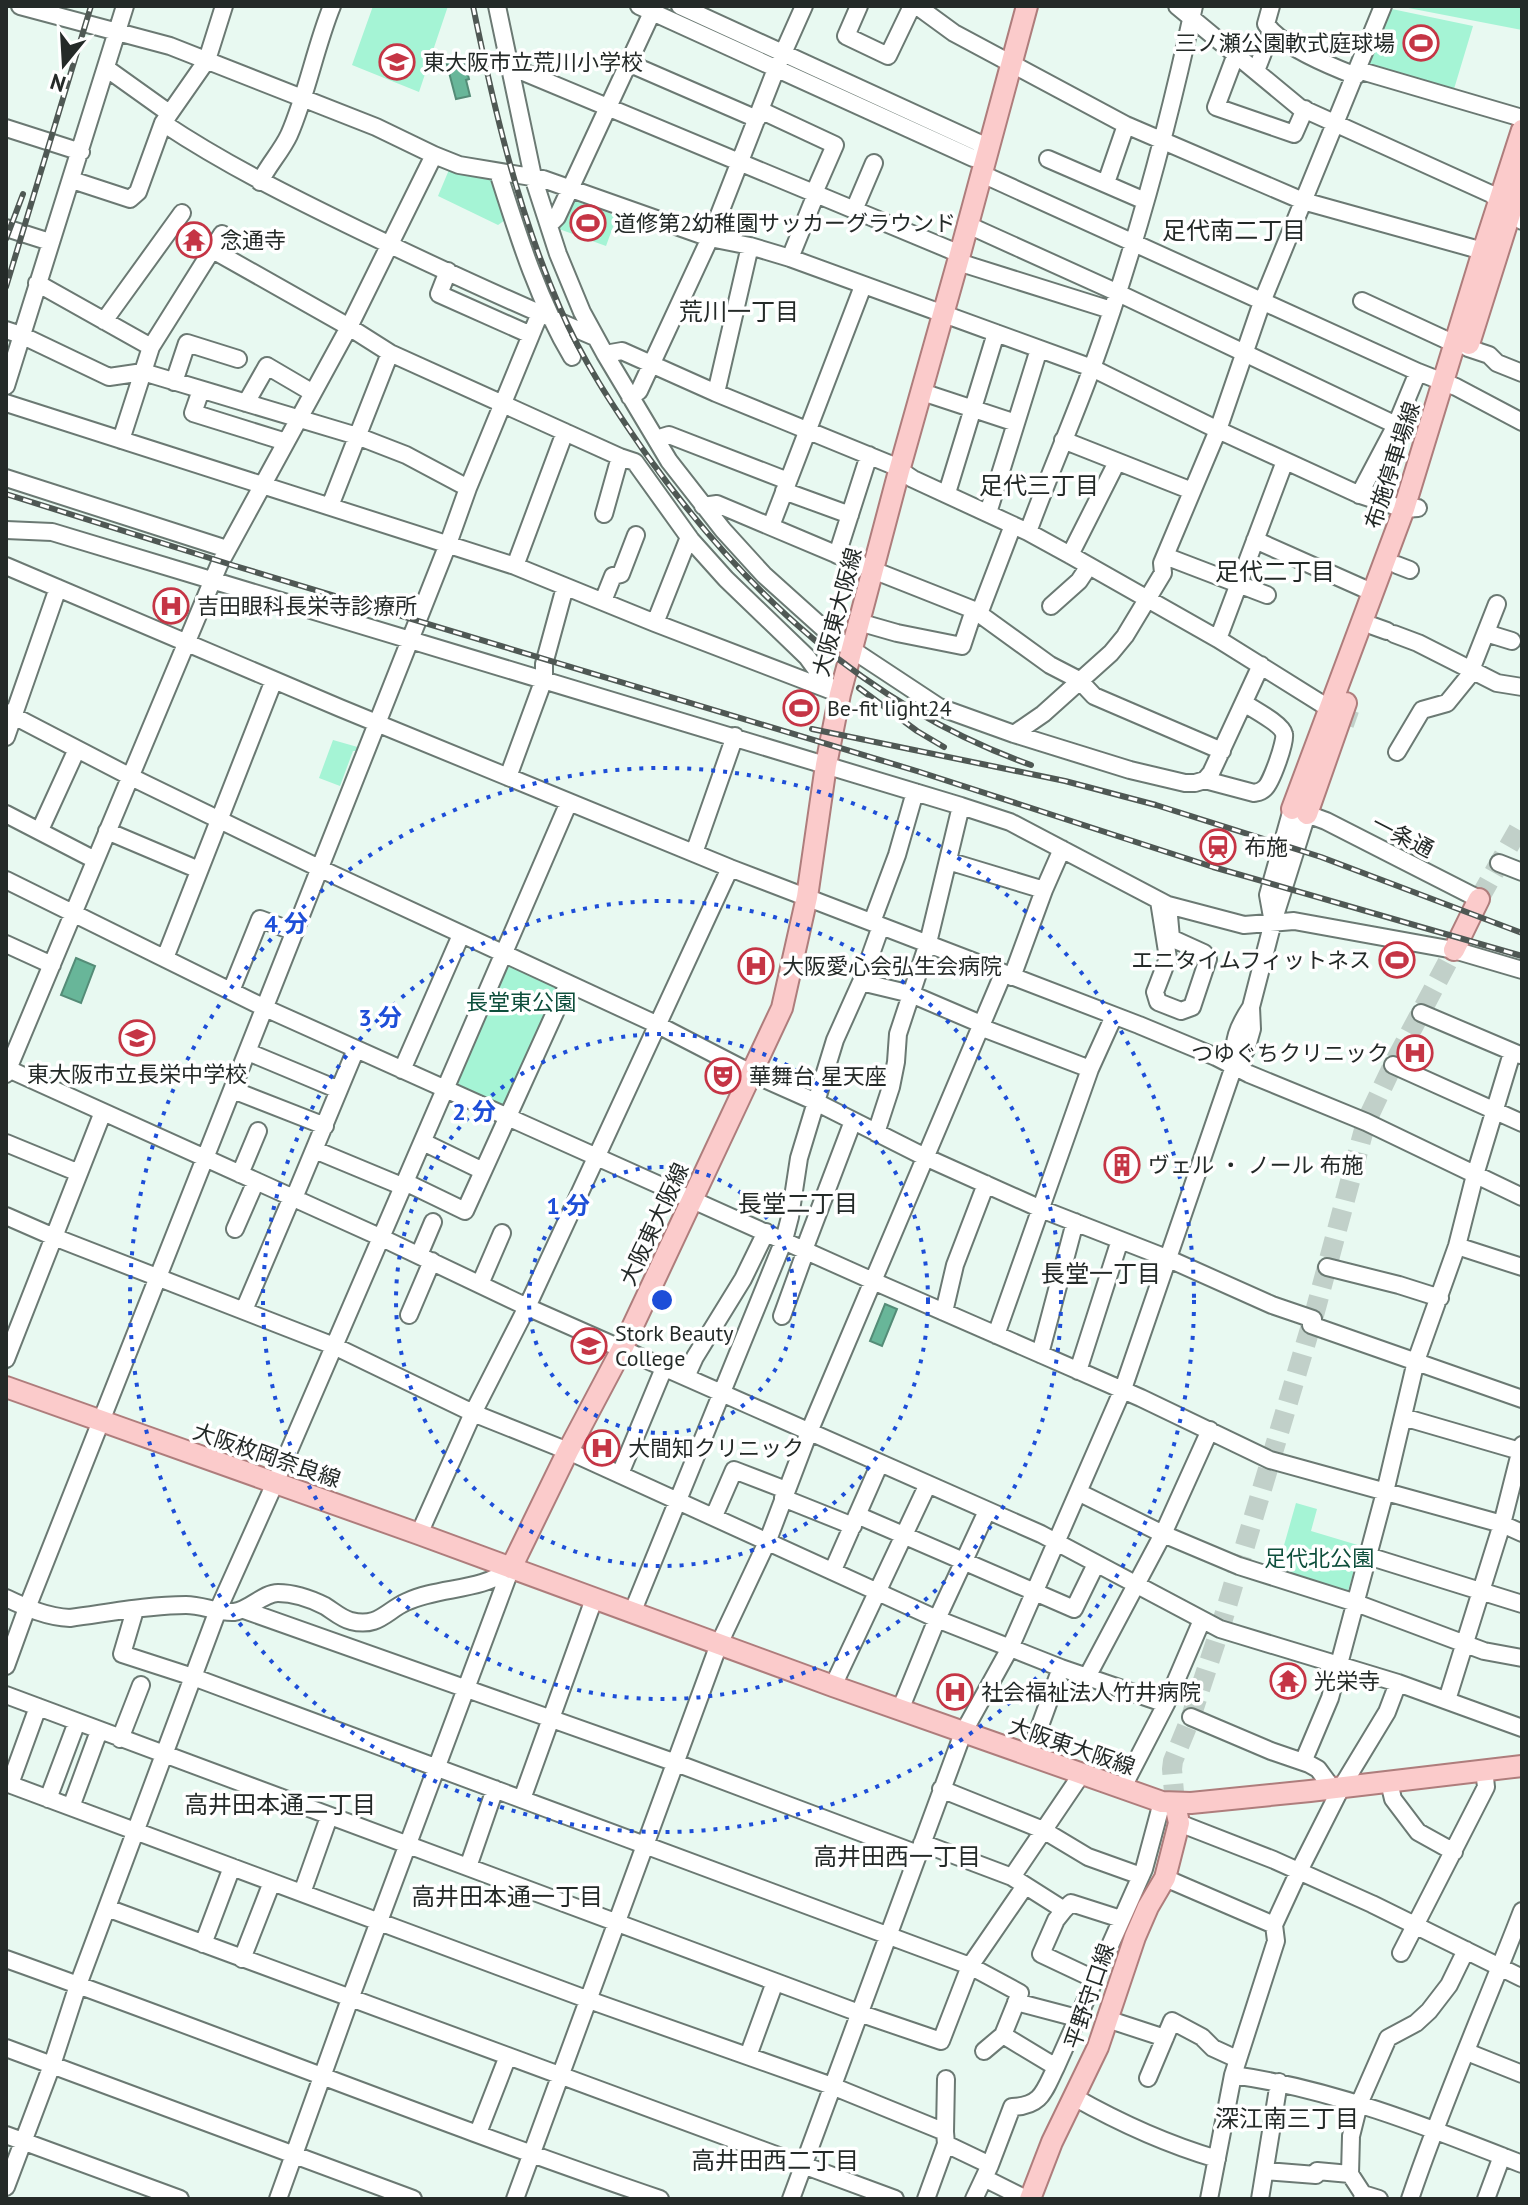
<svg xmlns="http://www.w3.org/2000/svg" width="1528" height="2205" font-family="'PT Sans','Noto Sans JP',sans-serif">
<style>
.green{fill:#a5f4d5}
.water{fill:#68b699;stroke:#548c77;stroke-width:2}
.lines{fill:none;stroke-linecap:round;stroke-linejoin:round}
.minor-tunnel{stroke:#c1d0c9;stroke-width:16;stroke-dasharray:16 8;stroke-linecap:butt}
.major-tunnel{stroke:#c1d0c9;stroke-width:20;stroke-dasharray:20 10;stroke-linecap:butt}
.minor-casing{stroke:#6b7973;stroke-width:20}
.major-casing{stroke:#ae7d7c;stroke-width:24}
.minor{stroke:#fff;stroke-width:16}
.major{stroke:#fbcbcb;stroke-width:20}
.rail-casing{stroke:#4f5854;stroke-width:6}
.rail{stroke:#fff;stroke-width:3;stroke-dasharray:9;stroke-linecap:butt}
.ring{fill:none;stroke:#1d4ed8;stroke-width:4;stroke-dasharray:4 8}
.labels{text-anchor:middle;stroke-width:7;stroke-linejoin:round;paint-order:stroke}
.poi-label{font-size:22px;fill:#242a28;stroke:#fff;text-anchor:start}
.street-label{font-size:22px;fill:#242a28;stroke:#fff}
.park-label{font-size:22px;fill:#0e4f3c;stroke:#fff}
.neighbourhood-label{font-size:24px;fill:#242a28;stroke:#fff}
.centre{fill:#1d4ed8;stroke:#fff;stroke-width:4}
.ring-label{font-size:24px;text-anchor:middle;font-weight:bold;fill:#1d4ed8;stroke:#fff;stroke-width:7;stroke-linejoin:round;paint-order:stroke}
</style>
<rect width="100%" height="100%" fill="#e8f9f1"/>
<path class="green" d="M373,6H448L419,92L352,65Z
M1398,6H1522V30Z
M1387,8L1473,26L1454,89L1371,66L1368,61Z
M451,165L495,175L508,218L498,225L438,196Z
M570,199L617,216L606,246L559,229Z
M333,740L361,748L360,751H353L340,786L319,778Z
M506,960L563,987L505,1111L451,1087Z
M1296,1503L1317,1509L1311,1531L1361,1546L1348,1591L1277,1570Z"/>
<path class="water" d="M460,57L461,59H464L469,79L466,80L470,96L456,99L446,61Z
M76,958L95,966L81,1003L61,995Z
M885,1304L897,1309L882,1346L870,1341Z"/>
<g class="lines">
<path class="minor-tunnel" d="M1341,715L1361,722"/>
<path class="major-tunnel" d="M1479,899L1522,823
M1175,1804L1172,1769L1173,1761L1191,1717L1220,1629L1313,1319L1366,1122L1393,1065L1454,950"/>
<defs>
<path id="minor" d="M20,6L170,46L376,127L434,155L459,165L543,179L710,238L750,246L790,258L1092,368L1218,430L1360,495L1404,509L1418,508
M497,6L533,177L558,254L582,312L605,354L669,461L723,530L764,575L833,637L939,707L1014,734L1130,770L1185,783H1195L1205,780L1254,793C1259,792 1261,792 1265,788C1271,783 1286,742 1284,734C1282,724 1253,709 1244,703
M639,6L973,158L987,154L979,143L680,6
M859,6L846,36L888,56L912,6
M917,6L954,33L1126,125L1303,201L1483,251
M1177,6L1299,107L1491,194L1522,221
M1271,6L1266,24C1281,46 1330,66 1356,76
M1236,54L1216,107L1294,134L1305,109
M628,63L757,119
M509,66L960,254
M106,68L169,113
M1358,70L1522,118
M1256,71L1271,32
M760,110L835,145L814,193
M163,123C226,165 293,198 361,231C438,268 516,304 595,337
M6,128L81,152
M1048,159L1145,201
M498,172C518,235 538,300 572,357
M982,174L1418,372L1456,387L1522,422
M72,180L130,199L138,192L163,123L207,60L224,6
M260,182C268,165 281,152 289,135C307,94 315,48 332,6
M1106,183L1126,125
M854,210L874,163
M549,225L557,217L655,6
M968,225L1116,292L1396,425
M6,228L50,242
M211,249L349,327L390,353L620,457L635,462L691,540L726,579L807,657L832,691
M790,258L816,194
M958,262L1111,310
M448,271L439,294L531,335
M37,283L151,347
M1362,301L1455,344
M104,321L182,213
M6,330L21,335L109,377L143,372L357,436L406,455L468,488
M1468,348L1489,355L1497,363L1522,373
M605,354L622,351L716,393L892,465L913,479L1028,532L1070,555L1218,639L1338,714
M174,382L187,343L238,359
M6,386L125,6
M201,390L193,413L286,442
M922,392L1016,423
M716,393L750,246
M630,397L639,391L710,238L776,69L804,6
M6,403L515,566L655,623L840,694
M246,403L267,366L313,393
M656,439L669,435L788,481
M121,440L151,347L222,234
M1063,440L1192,491
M6,478L227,549
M784,491L850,515
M947,493L996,333
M1359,495L1396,425L1418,372
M330,506L390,353
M703,506L717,504L883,574L974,610L1050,665L1079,680L1094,696L1222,751
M988,513L1039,349
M604,514L620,457
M771,526L863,286
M6,530L52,532L961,806L1010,822L1168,905L1244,925L1294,921L1454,950L1522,970
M1028,532C1048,477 1072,423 1092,368C1134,252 1168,127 1194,6
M1255,540L1374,593
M837,555L869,455
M1070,555L1117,462
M1165,556L1267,595
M1397,565L1410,570
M6,566L340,708L730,868L1139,1025L1216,1057L1249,1074L1366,1122L1522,1197
M515,566L565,432
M603,601L613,576L621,574L636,535
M1051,606L1079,581L1089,566
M979,614L1013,525
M655,623L689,537
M869,625L897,633L962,646L974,610
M1373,626L1387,631
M1486,633L1512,641
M1394,634L1418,643L1497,683L1522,687
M1218,639L1285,461
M1471,670L1497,604
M6,712L129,776L321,869L658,1025L753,1074L816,1102L925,1157L1041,1209L1169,1259L1272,1305L1313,1319
M1014,734L1043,714L1111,653L1125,636L1163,573L1162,563L1218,430L1262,302L1383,6
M6,737L58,588
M1397,752L1422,710L1447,703L1473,671
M508,777L544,679V664L565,587
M1205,780L1211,773L1261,665
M6,814L95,860
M40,830L77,749
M107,831L199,870
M694,853L735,736
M948,861L1044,890
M1499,863L1522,872
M6,880L265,1008L873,1281L1141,1398L1270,1460L1502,1524L1522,1533
M1159,901L1168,958L1155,992L1158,1002L1181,1011L1192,1007L1208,959L1204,953L1171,938L1168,905
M1272,917L1268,895L1292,809
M872,922L897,855L915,792
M6,944L52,965
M165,958L274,680
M1012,977L1044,890L1062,849
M861,982L911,994L981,1024
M231,991L260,919L295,932
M1421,1013L1520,1055
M980,1027L1090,1069
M248,1052L339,1090
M1393,1065L1522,1123
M1234,1066C1233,1040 1237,1028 1251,1007
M6,1068L382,1238L527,1307L1041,1534L1220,1629L1398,1683L1522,1728
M402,1070L461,935
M6,1074L219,565L349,327L434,155
M233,1090L325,1126
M876,1133L891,1087L896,1062L898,1034L928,943L961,806
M423,1142L483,1171
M6,1143L79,1173
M315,1150L404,1187
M240,1174L258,1131
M405,1182L465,1211L568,984
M294,1198L356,1049
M6,1216L54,1237L334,1346L473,1413L568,1451L937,1619L1061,1668L1166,1704
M235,1229L256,1181
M1457,1246L1522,1267
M804,1250L853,1121
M419,1255L433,1222
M1327,1267L1399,1285L1440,1298
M480,1284L502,1233
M244,1310L292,1197
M944,1312L955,1265L986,1184
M409,1315L432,1261
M782,1316L806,1250
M1311,1325L1522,1399
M996,1335L1090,1069L1114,1016
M1040,1354L1075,1222
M6,1359L103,1112
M1078,1371L1120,1240
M686,1377L695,1357L743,1279L766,1232
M1403,1417L1520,1451
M620,1474L664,1368
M1078,1492L1163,1534L1239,1566L1356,1603L1484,1651L1522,1658
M783,1498L853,1526
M857,1515L1074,1609L1096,1564
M714,1516L734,1470L786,1490
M419,1534L473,1413L527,1307L730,868
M1368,1556L1522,1604
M833,1570L880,1463
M6,1598C27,1608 47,1617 70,1618C108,1613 148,1605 186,1605C202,1605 218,1613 234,1612C250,1610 263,1593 278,1593C294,1593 311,1599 325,1606C333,1611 342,1619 351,1621C378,1628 386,1611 406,1602C440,1586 480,1592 510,1569
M135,1610L122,1654L193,1677L970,1966L1025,1886
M244,1610L676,1763L918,1854
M632,1613L784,1240L790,1217L799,1158L816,1102L835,1040L861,982L881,926
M6,1666L27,1608L448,544L468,488L540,313
M1087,1677L1163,1534L1210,1430
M833,1686L928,1484
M6,1695L859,2013L941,2041L970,1966L1020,1993L1003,2035L984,2051
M1447,1700L1502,1524L1522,1445
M900,1710L937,1619L987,1511
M1191,1717L1271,1751L1309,1764L1318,1769L1332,1788
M120,1739L141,1685
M1029,1756L1061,1668
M1303,1762L1330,1698L1385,1492L1416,1361L1457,1246L1475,1175L1512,1053
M1389,1782L1393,1799L1418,1832L1454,1852
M6,1783L589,2000L832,2086L945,2132
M10,1784L38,1707
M941,1789L1043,1830L1088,1857L1141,1876
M1122,1789L1166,1704L1202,1620
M48,1799L77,1722
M522,1799L594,1599
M71,1807L99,1731
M1179,1823L1274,1860L1372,1904L1522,1978
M922,1843L1012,1877L1064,1910L1071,1903L1121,1919
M468,1867L495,1789
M1012,1877L1081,1775
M1165,1878L1274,1925
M302,1893L329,1817
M107,1908L895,2199
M1064,1910L1056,1920L1041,1954L1094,1979
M203,1944L232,1867
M1401,1953L1486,1787L1484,1769
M6,1959C225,2037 440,2124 660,2199
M242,1959L272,1882
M1016,2002L1077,2018
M1107,2019L1165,2038
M1003,2035L1056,2067
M6,2048L413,2199
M1467,2052L1522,2074
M748,2056L775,1982
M1233,2075C1333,2089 1428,2127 1522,2164
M1148,2078L1172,2021L1202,2037L1213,2048L1237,2059
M946,2079L945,2132L946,2144L990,2165L974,2199
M1074,2097C1120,2123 1166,2144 1217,2159
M478,2133L508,2056
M6,2135L180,2199
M990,2165L1012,2107C1042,2106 1044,2091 1056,2067L1144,1869L1162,1802
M1265,2171L1316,2175L1317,2171L1350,2174
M984,2178L1026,2199
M6,2187L52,2065L78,1985L218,1610L275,1483L569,802
M1363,2194L1379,2199
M278,2199L350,1999L511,1568
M515,2199L719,1644L768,1540L809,1432L1003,974
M791,2199L963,1733L1010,1648L1123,1389L1234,1066L1246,1050L1252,1029L1251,1007L1273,922L1307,814L1326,821L1479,899
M926,2199L946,2144
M1209,2199L1233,2075L1276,1941L1274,1925L1298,1873L1341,1788L1387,1712L1398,1683
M1260,2199L1279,2082
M1362,2199L1363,2194L1350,2174L1351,2136L1359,2104L1388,2038L1416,2023L1429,2011L1449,1985L1466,1950
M1410,2199C1443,2101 1485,2007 1522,1911
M1486,2199L1502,2156"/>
<path id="major" d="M1469,344L1522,176
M1292,809L1404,509L1483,251L1522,130
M1307,814L1346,703
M1454,950L1479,899
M6,1387L419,1534L833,1686L1162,1802L1191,1803L1310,1791L1522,1766
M511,1568L568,1451L622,1349L782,1008L807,897L826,765L840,694L899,471L960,254L1027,6
M1030,2199L1052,2142L1098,2047L1135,1937L1148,1907L1165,1878L1179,1823L1175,1804"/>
</defs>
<use href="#minor" class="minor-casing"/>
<use href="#major" class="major-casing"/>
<use href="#minor" class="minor"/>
<use href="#major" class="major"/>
<defs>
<path id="rail" d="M473,6C494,109 518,211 560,308C582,360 614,408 646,454C745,593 868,707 1031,765
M6,239L23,194
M6,287L91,6
M6,494L232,565L920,772L1213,867L1522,956
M859,688L917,731L944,747
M812,729L1065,781L1156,805L1321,857L1522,933"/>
</defs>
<use href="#rail" class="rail-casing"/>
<use href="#rail" class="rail"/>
</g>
<g class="ring">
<circle cx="662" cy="1300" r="133"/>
<circle cx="662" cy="1300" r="266"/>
<circle cx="662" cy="1300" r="399"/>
<circle cx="662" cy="1300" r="532"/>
</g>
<defs>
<symbol id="stadium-ring" viewBox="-11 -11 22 22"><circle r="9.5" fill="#fff" stroke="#c53545" stroke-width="1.5"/><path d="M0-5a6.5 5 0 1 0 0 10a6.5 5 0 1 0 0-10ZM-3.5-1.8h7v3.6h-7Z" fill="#c53545"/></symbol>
<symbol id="school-ring" viewBox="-11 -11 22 22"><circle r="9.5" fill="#fff" stroke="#c53545" stroke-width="1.5"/><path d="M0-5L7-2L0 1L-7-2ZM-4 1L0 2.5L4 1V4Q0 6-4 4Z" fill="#c53545"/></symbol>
<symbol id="temple-ring" viewBox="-11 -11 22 22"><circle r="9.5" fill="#fff" stroke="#c53545" stroke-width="1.5"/><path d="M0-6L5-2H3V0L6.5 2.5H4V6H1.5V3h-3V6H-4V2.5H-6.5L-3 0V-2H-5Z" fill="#c53545"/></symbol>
<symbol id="hospital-ring" viewBox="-11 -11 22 22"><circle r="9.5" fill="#fff" stroke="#c53545" stroke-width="1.5"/><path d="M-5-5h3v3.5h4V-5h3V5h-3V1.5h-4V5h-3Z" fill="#c53545"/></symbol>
<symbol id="station-ring" viewBox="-11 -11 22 22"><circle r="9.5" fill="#fff" stroke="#c53545" stroke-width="1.5"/><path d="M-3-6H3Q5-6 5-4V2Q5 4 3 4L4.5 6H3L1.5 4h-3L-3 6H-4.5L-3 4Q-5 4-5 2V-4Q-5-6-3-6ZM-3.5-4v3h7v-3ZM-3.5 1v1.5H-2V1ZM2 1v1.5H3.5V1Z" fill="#c53545"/></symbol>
<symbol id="theatre-ring" viewBox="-11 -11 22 22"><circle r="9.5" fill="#fff" stroke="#c53545" stroke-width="1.5"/><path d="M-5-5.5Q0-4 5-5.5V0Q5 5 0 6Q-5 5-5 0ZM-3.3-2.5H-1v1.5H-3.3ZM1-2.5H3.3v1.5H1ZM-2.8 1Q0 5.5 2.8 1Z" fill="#c53545"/></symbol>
<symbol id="building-ring" viewBox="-11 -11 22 22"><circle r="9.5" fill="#fff" stroke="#c53545" stroke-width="1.5"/><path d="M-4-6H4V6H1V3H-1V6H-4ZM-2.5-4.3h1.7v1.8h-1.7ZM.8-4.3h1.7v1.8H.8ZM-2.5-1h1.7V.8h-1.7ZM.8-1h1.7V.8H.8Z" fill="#c53545"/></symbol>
<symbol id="university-ring" viewBox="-11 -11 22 22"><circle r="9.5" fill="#fff" stroke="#c53545" stroke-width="1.5"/><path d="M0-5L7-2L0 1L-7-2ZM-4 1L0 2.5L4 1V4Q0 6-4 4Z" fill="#c53545"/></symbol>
</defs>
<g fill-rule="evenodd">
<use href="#stadium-ring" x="1401" y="23" width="40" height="40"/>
<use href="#school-ring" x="377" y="42" width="40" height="40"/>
<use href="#stadium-ring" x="568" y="203" width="40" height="40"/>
<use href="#temple-ring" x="174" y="220" width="40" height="40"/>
<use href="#hospital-ring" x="151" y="586" width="40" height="40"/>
<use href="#stadium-ring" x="781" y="688" width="40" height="40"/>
<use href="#station-ring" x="1198" y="827" width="40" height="40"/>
<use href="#stadium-ring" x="1377" y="940" width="40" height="40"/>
<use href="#hospital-ring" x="736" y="946" width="40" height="40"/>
<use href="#school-ring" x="117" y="1018" width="40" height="40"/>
<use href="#hospital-ring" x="1395" y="1033" width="40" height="40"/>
<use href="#theatre-ring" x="703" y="1056" width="40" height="40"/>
<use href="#building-ring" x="1102" y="1145" width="40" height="40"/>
<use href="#university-ring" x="569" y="1326" width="40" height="40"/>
<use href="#hospital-ring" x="582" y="1428" width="40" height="40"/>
<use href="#temple-ring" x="1268" y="1661" width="40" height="40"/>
<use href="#hospital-ring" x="935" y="1672" width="40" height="40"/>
</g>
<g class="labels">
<g class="poi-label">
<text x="1395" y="51" text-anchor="end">三ノ瀬公園軟式庭球場</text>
<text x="423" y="70">東大阪市立荒川小学校</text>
<text x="614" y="231">道修第2幼稚園サッカーグラウンド</text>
<text x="220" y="248">念通寺</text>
<text x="197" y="614">吉田眼科長栄寺診療所</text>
<text x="827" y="716">Be-fit light24</text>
<text x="1244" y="855">布施</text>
<text x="1371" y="968" text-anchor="end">エニタイムフィットネス</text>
<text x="782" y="974">大阪愛心会弘生会病院</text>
<text x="1389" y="1061" text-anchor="end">つゆぐちクリニック</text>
<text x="137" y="1082" text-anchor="middle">東大阪市立長栄中学校</text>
<text x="749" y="1084">華舞台 星天座</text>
<text x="1148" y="1173">ヴェル ・ ノール 布施</text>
<text x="615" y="1341">Stork Beauty<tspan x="615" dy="25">College</tspan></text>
<text x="628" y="1456">大間知クリニック</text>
<text x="1314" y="1689">光栄寺</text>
<text x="981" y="1700">社会福祉法人竹井病院</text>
</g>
<g class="street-label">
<text transform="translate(1392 465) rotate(-72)" y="8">布施停車場線</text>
<text transform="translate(837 612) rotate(-75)" y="8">大阪東大阪線</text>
<text transform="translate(1403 836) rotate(27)" y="8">一条通</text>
<text transform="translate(654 1224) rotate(-65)" y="8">大阪東大阪線</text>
<text transform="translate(267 1455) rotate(19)" y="8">大阪枚岡奈良線</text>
<text transform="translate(1072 1746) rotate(19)" y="8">大阪東大阪線</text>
<text transform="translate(1089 1996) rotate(-71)" y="8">平野守口線</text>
</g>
<g class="park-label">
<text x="521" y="1010">長堂東公園</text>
<text x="1319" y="1566">足代北公園</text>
</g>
<g class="neighbourhood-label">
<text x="1234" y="239">足代南二丁目</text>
<text x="739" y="320">荒川一丁目</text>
<text x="1039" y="494">足代三丁目</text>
<text x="1275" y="580">足代二丁目</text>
<text x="798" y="1212">長堂二丁目</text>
<text x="1101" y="1282">長堂一丁目</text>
<text x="280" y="1813">高井田本通二丁目</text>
<text x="897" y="1865">高井田西一丁目</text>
<text x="507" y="1905">高井田本通一丁目</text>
<text x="1287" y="2127">深江南三丁目</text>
<text x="775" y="2169">高井田西二丁目</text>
</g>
</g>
<circle cx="662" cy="1300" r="12" class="centre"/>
<g class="ring-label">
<text x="286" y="932">4 分</text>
<text x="380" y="1026">3 分</text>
<text x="474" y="1120">2 分</text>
<text x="568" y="1214">1 分</text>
</g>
<rect width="1528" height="2205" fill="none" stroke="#242a28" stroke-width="16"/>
<g transform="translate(64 64) rotate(198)" stroke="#ffffff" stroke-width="6" paint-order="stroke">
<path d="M0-6L14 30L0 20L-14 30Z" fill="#242a28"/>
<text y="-12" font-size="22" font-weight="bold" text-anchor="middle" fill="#242a28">N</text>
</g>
</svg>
